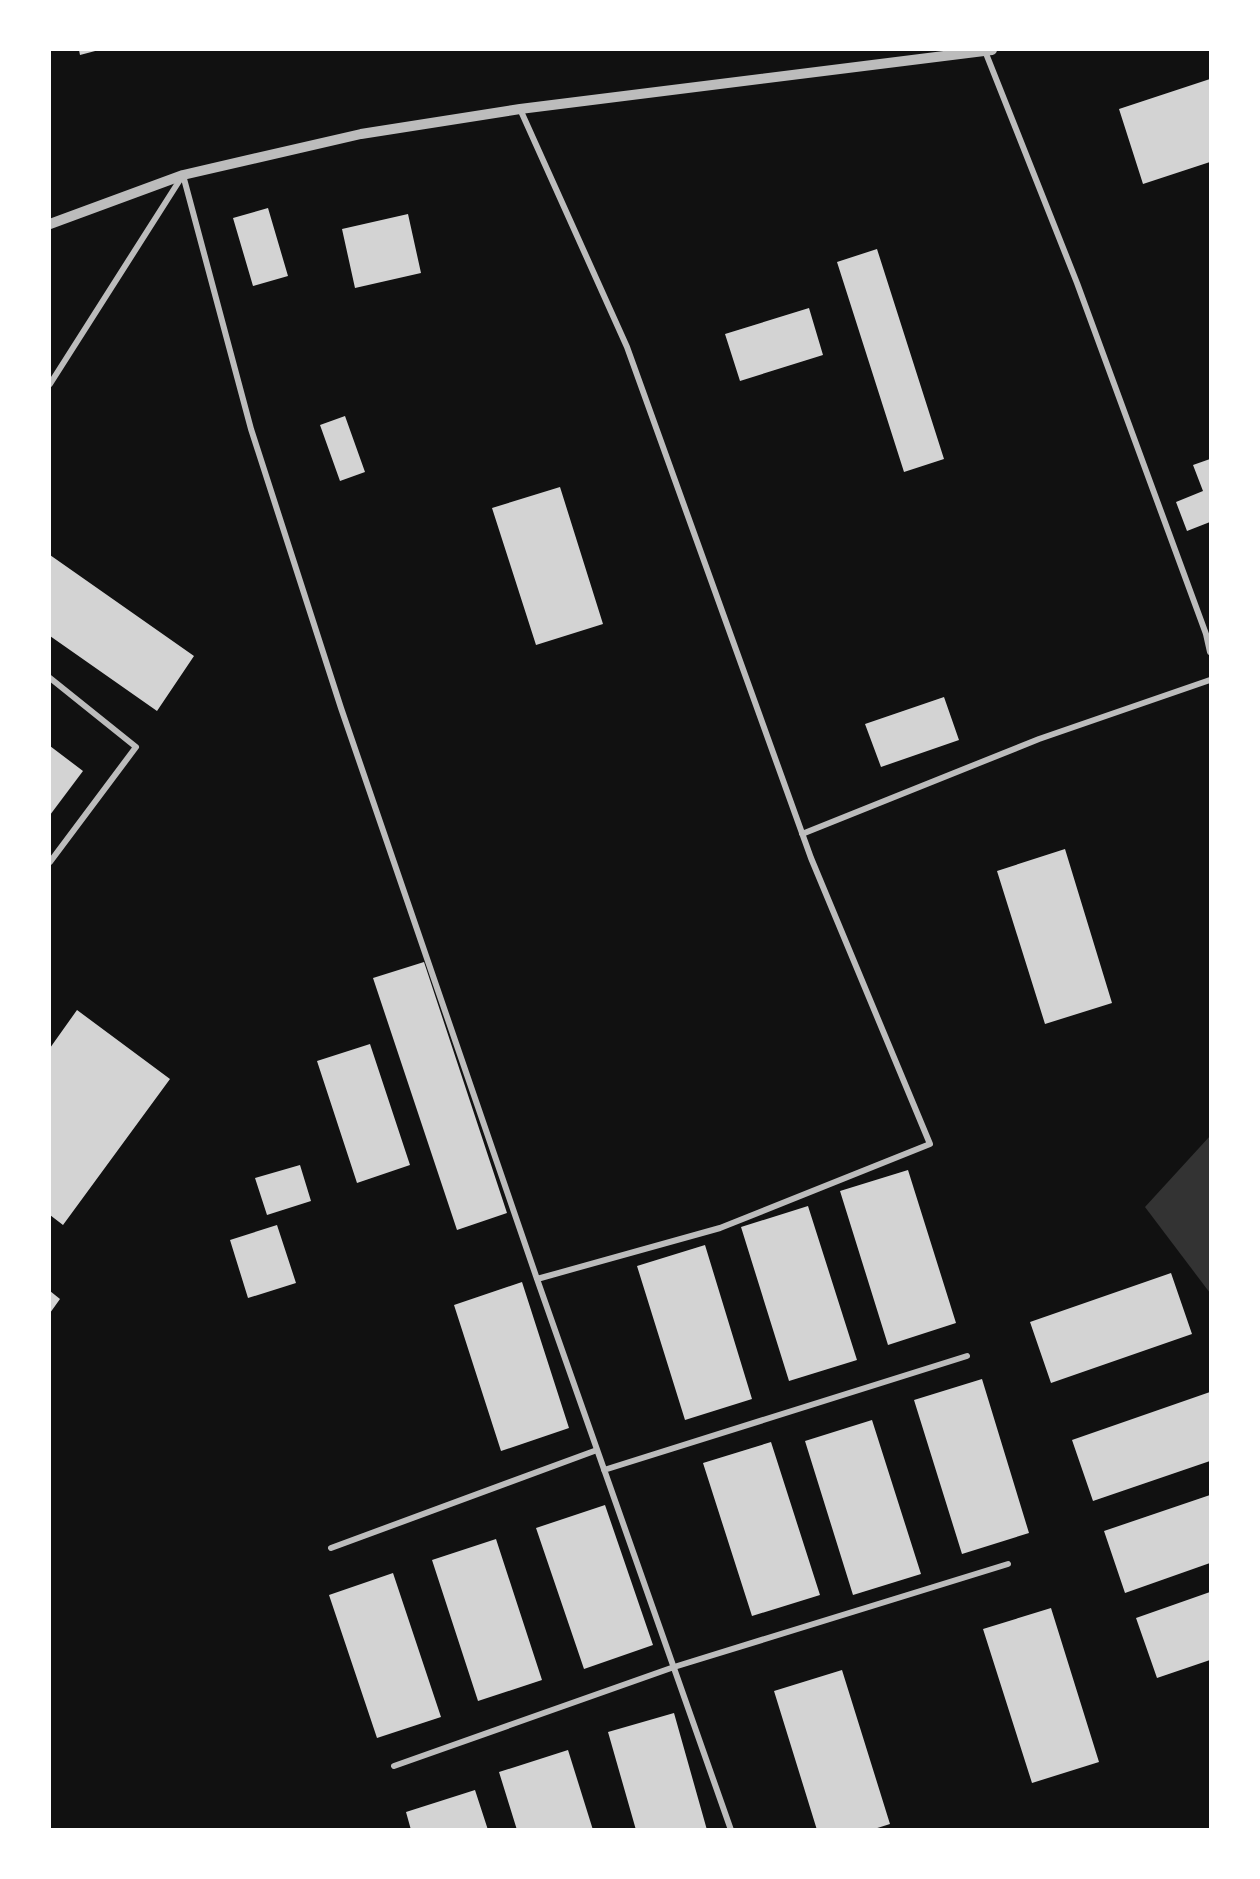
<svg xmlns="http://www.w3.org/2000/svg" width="1260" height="1879" font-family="Figtree,sans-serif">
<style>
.water{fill:#333}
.building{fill:#d3d3d3}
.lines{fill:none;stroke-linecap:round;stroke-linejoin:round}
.minor{stroke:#bcbcbc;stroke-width:6}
.tertiary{stroke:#bcbcbc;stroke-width:10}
</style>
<rect width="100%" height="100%" fill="#111"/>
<path class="water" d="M1210,1136V1293L1145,1207Z"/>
<path class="building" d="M79,50H99L80,55Z
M1210,79V162L1143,184L1119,109Z
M268,208L288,276L253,286L233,218Z
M408,214L421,273L355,288L342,229Z
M877,249L944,459L904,472L837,262Z
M809,308L823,355L740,381L725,334Z
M345,416L365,472L340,481L320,425Z
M1210,459V522L1187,531L1176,502L1203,491L1193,465Z
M560,487L603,624L536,645L492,508Z
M50,555L194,656L157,711L50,636Z
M944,697L959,740L881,767L865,724Z
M50,746L83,771L50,815Z
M1065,849L1112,1003L1045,1024L997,871Z
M424,962L507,1213L457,1230L373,978Z
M77,1010L170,1079L63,1225L50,1215V1048Z
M370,1044L410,1165L357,1183L317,1061Z
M300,1165L311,1201L267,1215L255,1178Z
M908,1170L956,1323L888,1345L840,1191Z
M808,1206L857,1360L789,1381L741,1227Z
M277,1225L296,1283L248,1298L230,1240Z
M705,1245L752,1399L685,1420L637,1266Z
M1171,1273L1192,1334L1051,1383L1030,1322Z
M522,1282L569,1428L501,1451L454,1305Z
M50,1291L60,1299L50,1313Z
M982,1379L1029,1533L962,1554L914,1400Z
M1210,1392V1461L1093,1501L1072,1440Z
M872,1420L921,1574L853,1595L805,1441Z
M771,1442L820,1595L752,1616L703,1463Z
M1210,1495V1563L1125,1593L1104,1531Z
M605,1505L653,1645L584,1669L536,1528Z
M496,1539L542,1680L478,1701L432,1560Z
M393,1573L441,1717L377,1738L329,1595Z
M1210,1592V1660L1157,1678L1136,1618Z
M1051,1608L1099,1762L1032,1783L983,1629Z
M842,1670L890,1824L871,1830H817L774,1691Z
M674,1713L707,1830H636L608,1732Z
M568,1750L593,1830H517L499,1772Z
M475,1790L488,1830H411L406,1812Z"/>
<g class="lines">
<path class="minor" d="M985,51L1077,283L1206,634L1210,652
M50,384L183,175L251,429L341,708L537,1279L720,1228L930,1144L811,858L627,347L520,109
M50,678L136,747L50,862
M802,834L1039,739L1210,680
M537,1279L731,1830
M604,1470L967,1356
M331,1548L597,1450
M394,1766L674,1667L1008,1564"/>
<path class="tertiary" d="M50,224L183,175L361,134L520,109L992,50"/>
</g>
<rect width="1260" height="1879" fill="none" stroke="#ffffff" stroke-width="102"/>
</svg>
